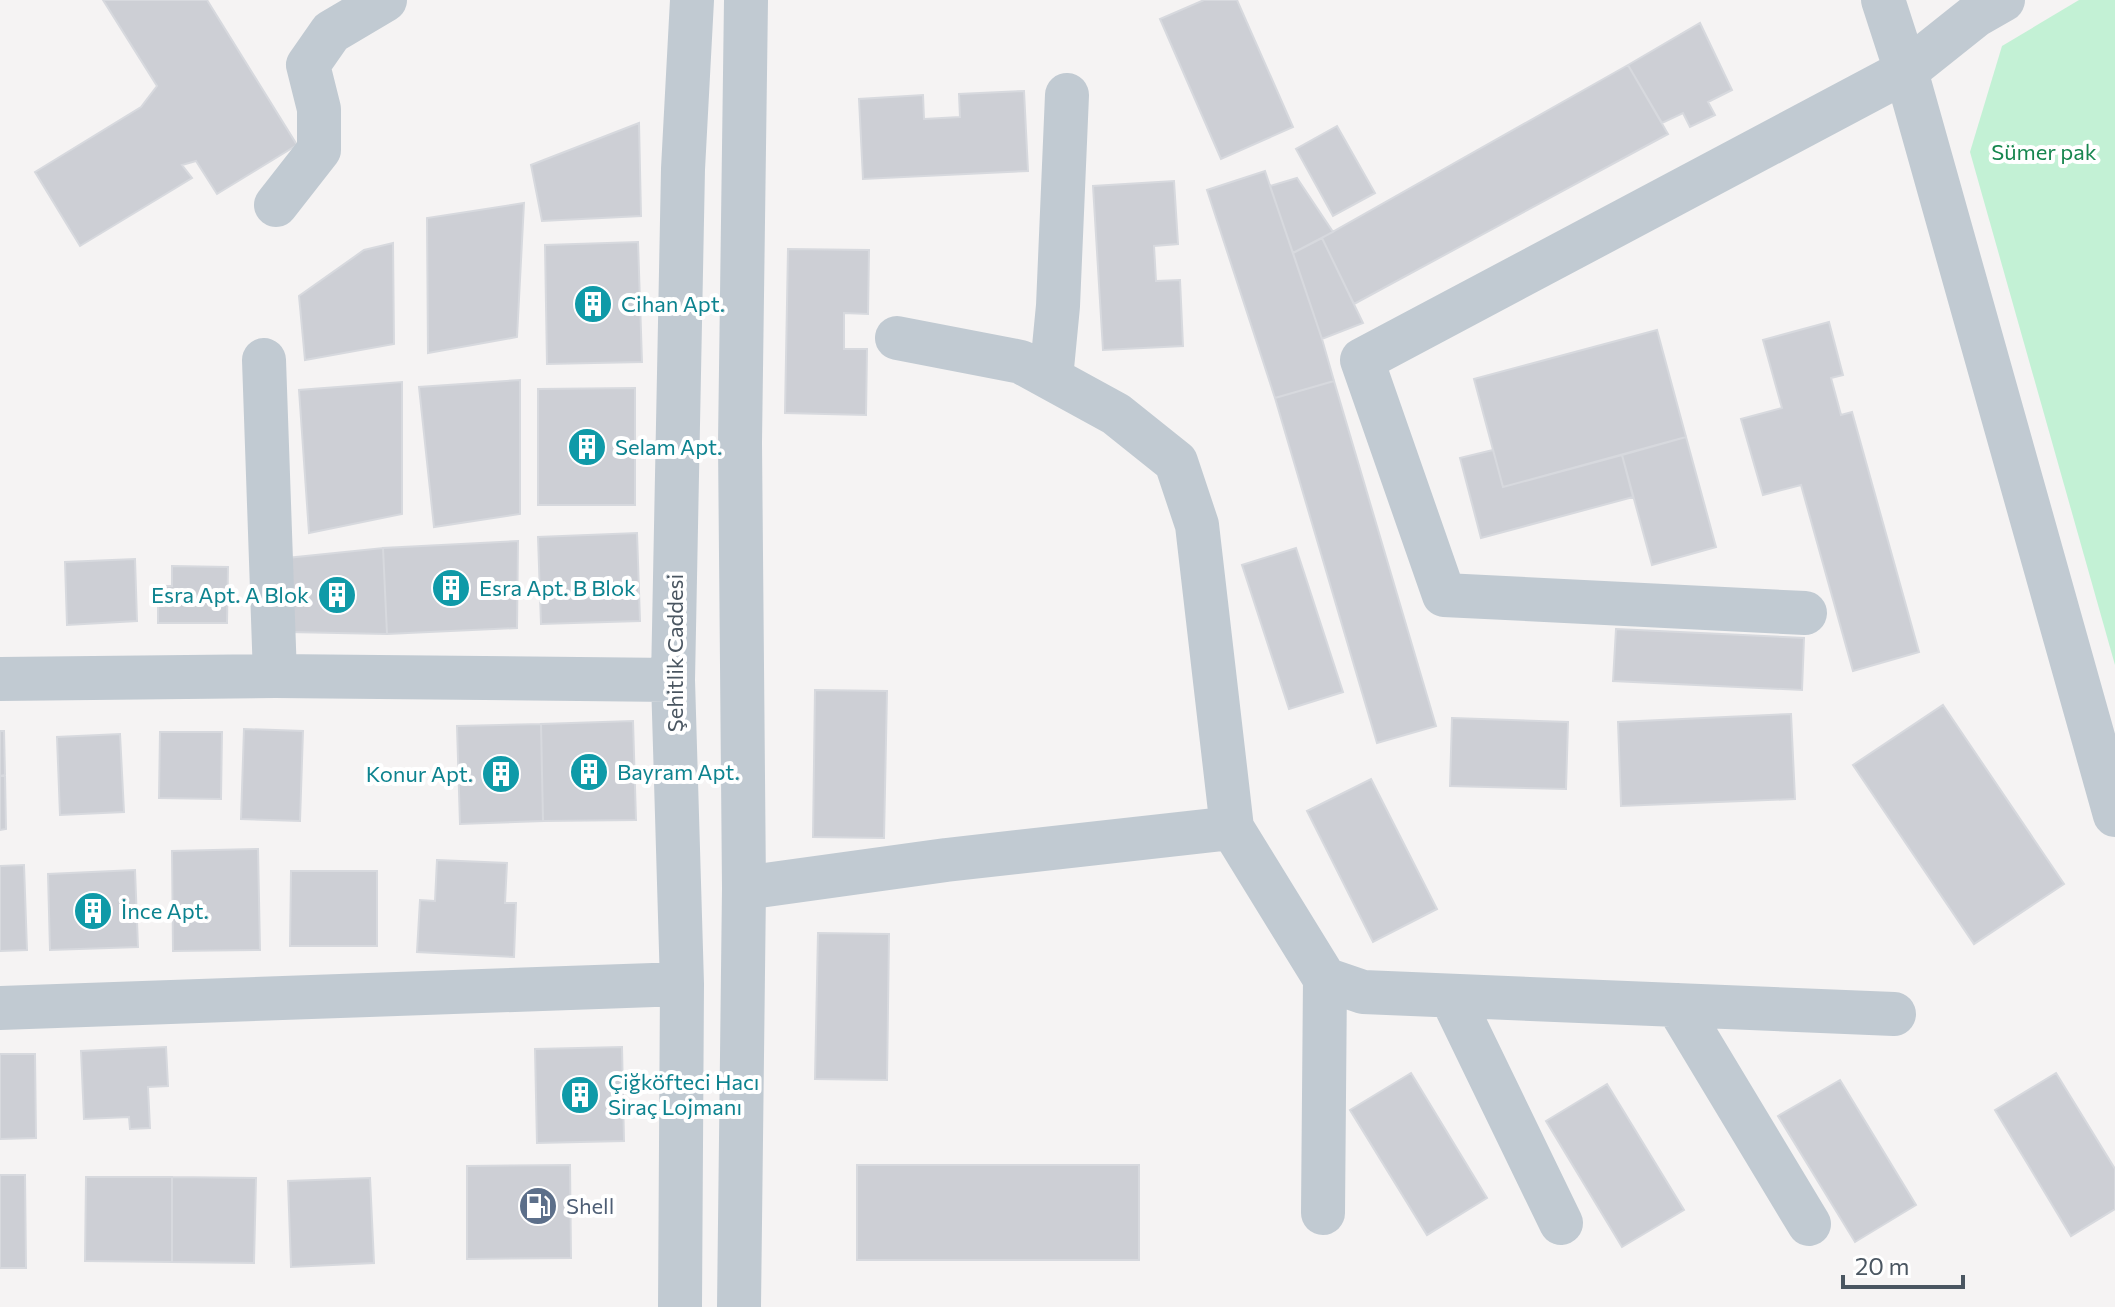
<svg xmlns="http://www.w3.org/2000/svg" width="2115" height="1307" font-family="Commissioner,sans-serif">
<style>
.green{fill:#c3f1d5}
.building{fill:#cdcfd5;stroke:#d7d9de;stroke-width:2}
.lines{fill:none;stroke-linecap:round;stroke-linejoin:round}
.minor{stroke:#c1cad2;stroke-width:44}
.labels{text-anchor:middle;stroke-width:8;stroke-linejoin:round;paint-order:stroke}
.park-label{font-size:22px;fill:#17864f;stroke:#fff}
.culture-label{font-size:22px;fill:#0d838f;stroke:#fff;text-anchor:start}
.street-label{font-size:22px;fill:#4a5661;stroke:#fff}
.service-label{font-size:22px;fill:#4e5e75;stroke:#fff;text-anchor:start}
</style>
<rect width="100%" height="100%" fill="#f5f3f3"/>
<path class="green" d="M2079,0H2115V665L1970,152L2002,46Z"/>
<path class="building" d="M103,0H207L297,145L217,194L196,161L182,165L192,178L80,246L35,172L141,107L157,86Z
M1204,0H1237L1293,127L1221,159L1160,19Z
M1700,23L1732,90L1708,102L1715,115L1690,127L1683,113L1662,123L1628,65Z
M1628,65L1668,134L1354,304L1322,238Z
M1024,91L1028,171L863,179L859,99L923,95L924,119L960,117L959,94Z
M639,123L641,216L542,221L531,165Z
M1337,126L1375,193L1333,216L1296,149Z
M1265,171L1322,339L1334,381L1275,398L1207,190Z
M1297,178L1333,232L1293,253L1270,186Z
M1174,181L1178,244L1154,246L1156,281L1180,280L1183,346L1103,350L1093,186Z
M524,203L517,337L428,353L427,218Z
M1322,238L1363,323L1322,339L1293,253Z
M638,242L642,362L547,364L545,245Z
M393,243L394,344L305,360L299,296L364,250Z
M788,249L869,250L868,314L844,313V349H867L866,415L785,413Z
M1829,322L1843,375L1831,378L1841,415L1852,412L1919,652L1853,671L1801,485L1763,495L1741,419L1782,408L1763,340Z
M1657,330L1686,437L1503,487L1474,379Z
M520,380V514L434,527L419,387Z
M1334,381L1436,726L1377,743L1275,398Z
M402,382V514L309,533L299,390Z
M635,388V505H538V389Z
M1686,437L1716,547L1652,565L1622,455Z
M1493,450L1503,487L1622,455L1633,497L1481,538L1460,458Z
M637,533L640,621L541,624L538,537Z
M518,541L517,628L387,634L383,548Z
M383,548L387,634L289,632L287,558Z
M1296,548L1343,692L1289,709L1242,565Z
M135,559L137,621L67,625L65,562Z
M172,566L228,567L227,623H158V586H172Z
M1616,629L1804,638L1802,690L1613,681Z
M815,690L887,691L884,838L813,837Z
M1943,705L2064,884L1974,944L1853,765Z
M1791,714L1795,799L1621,806L1618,722Z
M1452,718L1568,722L1566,789L1450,786Z
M633,721L636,820L543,821L541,724Z
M541,724L543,821L460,824L457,726Z
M244,729L303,731L300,821L241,819Z
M0,731H4L5,775L0,776Z
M160,732H222L221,799L159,798Z
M120,734L124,812L60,815L57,737Z
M5,775L6,829L0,830V776Z
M1371,779L1437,909L1373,942L1307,811Z
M258,849L260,950L173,951L172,851Z
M437,860L507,863L505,903H516L514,957L417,952L420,900L435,901Z
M24,865L27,950L0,951V866Z
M135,870L138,947L50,950L48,874Z
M291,871H377V946H290Z
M818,933L889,934L887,1080L815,1079Z
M166,1047L168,1086L148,1087L150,1128L130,1129L129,1117L84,1119L81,1051Z
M622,1047L624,1141L537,1143L535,1049Z
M0,1054H35L36,1138L0,1139Z
M1411,1073L1487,1198L1427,1235L1350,1110Z
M2056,1073L2115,1169V1209L2071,1236L1995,1110Z
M1840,1080L1916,1205L1855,1242L1778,1116Z
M1607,1084L1684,1210L1622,1247L1546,1121Z
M570,1165L571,1258L467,1259V1166Z
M857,1165H1139V1260H857Z
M0,1175H25L26,1268H0Z
M86,1177H172V1262L85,1261Z
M172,1177L256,1178L254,1263L172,1262Z
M370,1178L374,1263L291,1267L288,1181Z"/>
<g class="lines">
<path class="minor" d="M1883,0L1906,71L2115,815
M276,205L319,150V109L308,65L331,32L385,0
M897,338L1021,362L1116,414L1176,462L1197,525L1232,828L1325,979L1363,992L1894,1014
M264,360L275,676
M1051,378L1058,306L1067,95
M1805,613L1444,595L1362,360L1906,71L1975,16L2003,0
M0,679L275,676L673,680
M744,888L946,860L1232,828
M1451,996L1561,1223
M1677,1005L1809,1224
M0,1008L682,984
M1323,1213L1325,979
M680,1307L682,984L673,680L683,169L692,0
M739,1307L744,888L740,443L746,0"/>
</g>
<defs>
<symbol id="building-disc" viewBox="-11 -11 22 22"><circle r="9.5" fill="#0f9aa8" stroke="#fff"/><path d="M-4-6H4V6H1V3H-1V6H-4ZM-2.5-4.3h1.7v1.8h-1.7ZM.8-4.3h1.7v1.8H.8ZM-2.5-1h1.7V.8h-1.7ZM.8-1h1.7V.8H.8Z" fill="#fff"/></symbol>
<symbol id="fuel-disc" viewBox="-11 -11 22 22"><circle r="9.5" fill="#5c6f8a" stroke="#fff"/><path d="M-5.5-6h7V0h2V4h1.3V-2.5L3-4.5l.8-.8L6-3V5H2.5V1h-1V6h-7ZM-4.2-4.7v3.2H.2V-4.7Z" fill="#fff"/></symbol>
</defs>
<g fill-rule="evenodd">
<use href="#building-disc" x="571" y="282" width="44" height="44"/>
<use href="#building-disc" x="565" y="425" width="44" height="44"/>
<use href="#building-disc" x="429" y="566" width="44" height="44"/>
<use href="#building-disc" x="315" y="573" width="44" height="44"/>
<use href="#building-disc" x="567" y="750" width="44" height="44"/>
<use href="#building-disc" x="479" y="752" width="44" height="44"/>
<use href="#building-disc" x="71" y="889" width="44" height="44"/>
<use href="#building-disc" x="558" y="1073" width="44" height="44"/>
<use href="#fuel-disc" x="516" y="1184" width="44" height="44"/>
</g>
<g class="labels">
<g class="park-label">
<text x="2044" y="160">Sümer pak</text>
</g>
<g class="culture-label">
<text x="621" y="312">Cihan Apt.</text>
<text x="615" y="455">Selam Apt.</text>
<text x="479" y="596">Esra Apt. B Blok</text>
<text x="309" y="603" text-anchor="end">Esra Apt. A Blok</text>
<text x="617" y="780">Bayram Apt.</text>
<text x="473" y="782" text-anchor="end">Konur Apt.</text>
<text x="121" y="919">İnce Apt.</text>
<text x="608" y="1090">Çiğköfteci Hacı<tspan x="608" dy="25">Siraç Lojmanı</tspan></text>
</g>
<g class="street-label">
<text transform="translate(675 653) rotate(-90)" y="8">Şehitlik Caddesi</text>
</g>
<g class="service-label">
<text x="566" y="1214">Shell</text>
</g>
</g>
<path d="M1843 1275v12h120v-12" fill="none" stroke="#4a5661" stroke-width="4"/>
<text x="1855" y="1275" font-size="24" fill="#4a5661" stroke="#ffffff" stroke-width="6" paint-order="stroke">20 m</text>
</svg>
